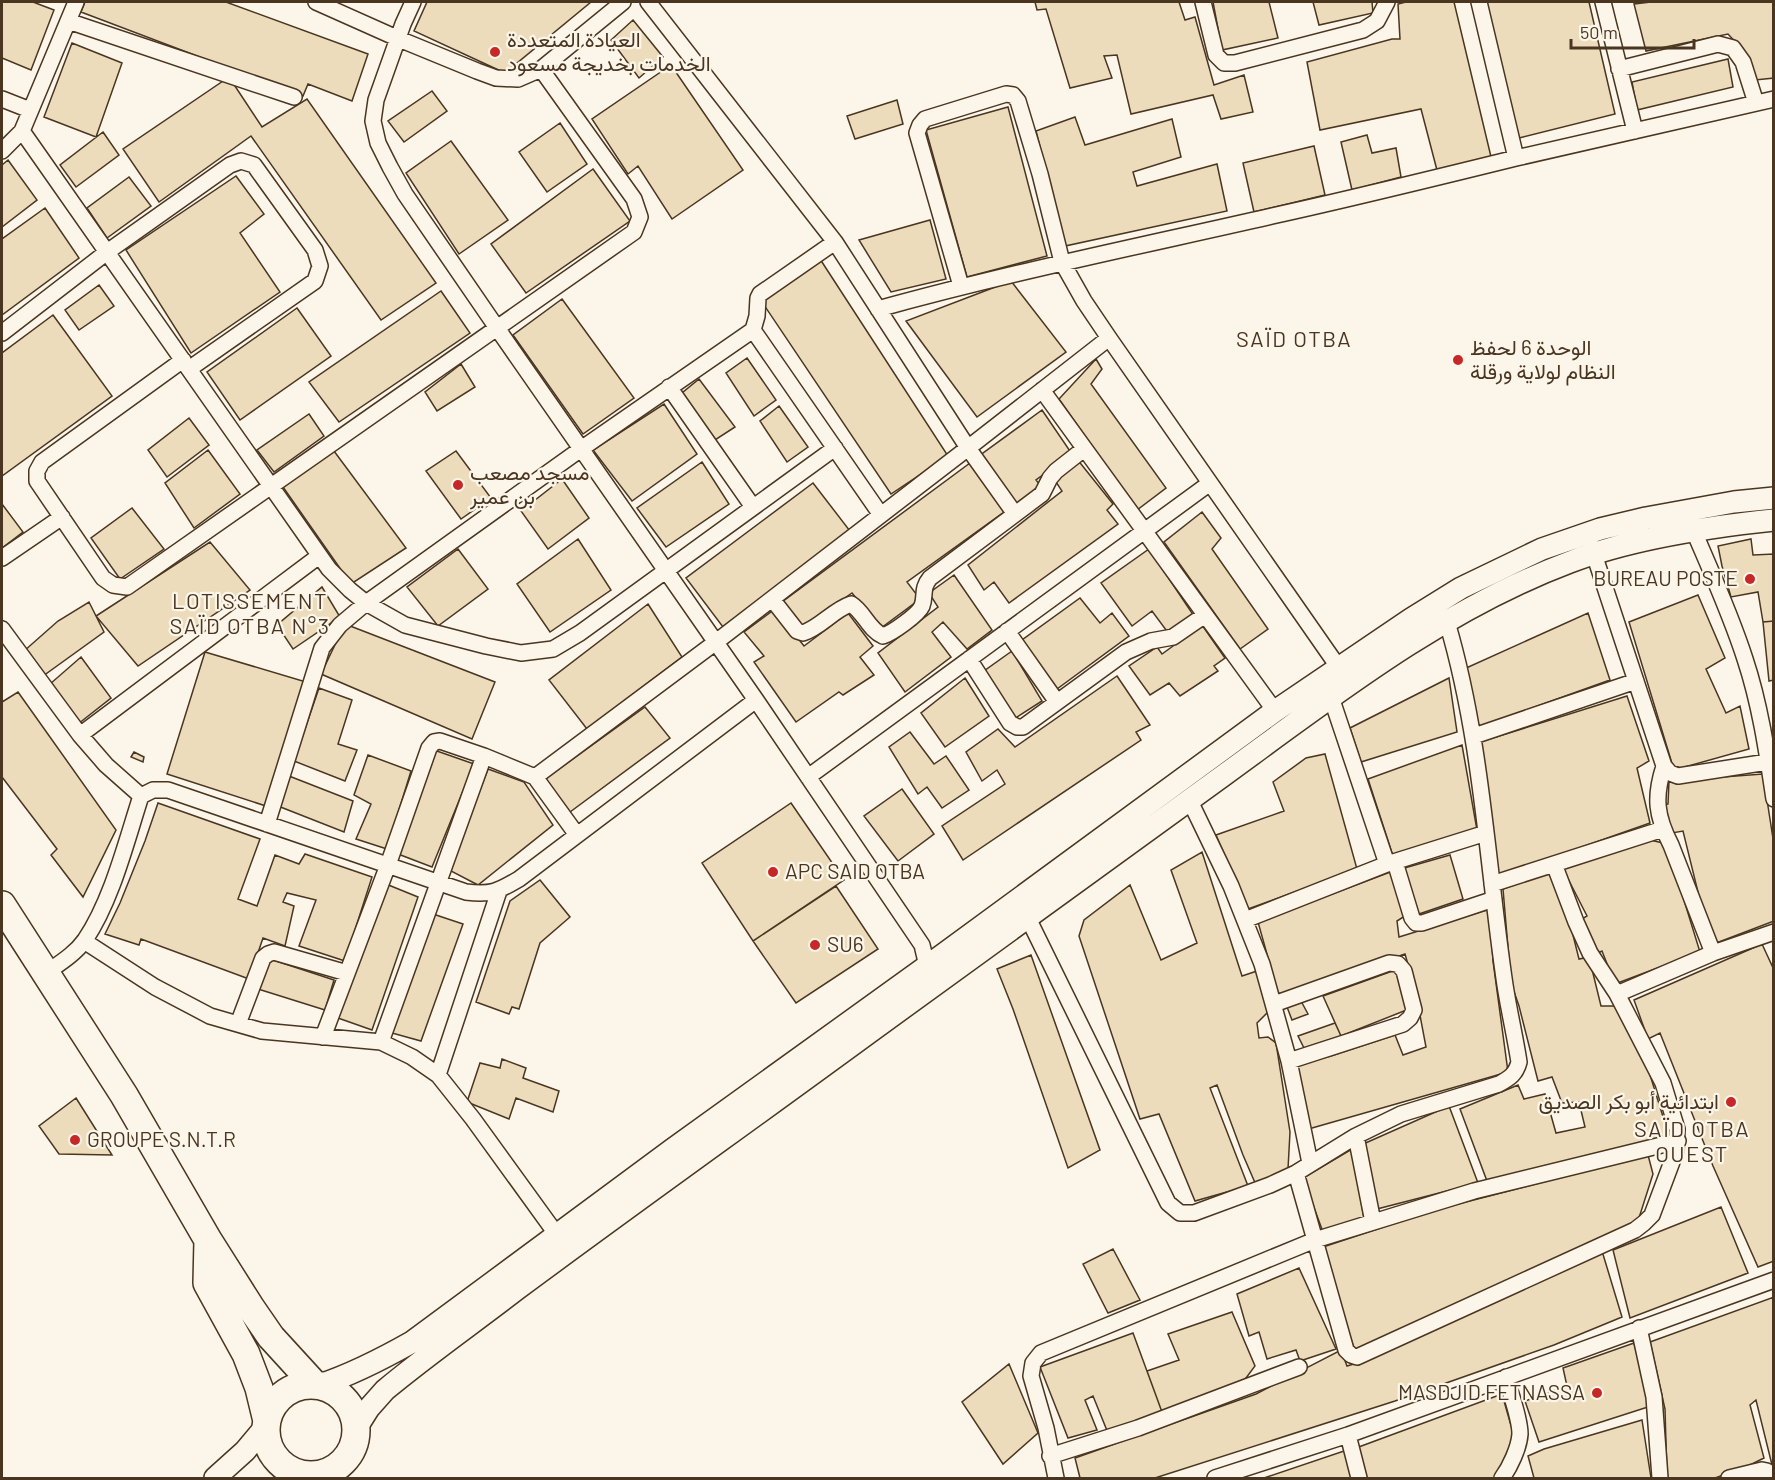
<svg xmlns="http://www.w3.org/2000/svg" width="1775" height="1480" font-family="Barlow,Vazirmatn,sans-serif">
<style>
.building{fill:#ecdcbc;stroke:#4a3520;stroke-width:1.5}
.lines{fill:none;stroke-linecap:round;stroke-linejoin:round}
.street-casing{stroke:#4a3520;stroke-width:18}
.secondary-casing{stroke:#4a3520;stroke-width:24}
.highway-casing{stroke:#4a3520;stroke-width:30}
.street{stroke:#fbf6e9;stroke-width:15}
.secondary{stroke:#fbf6e9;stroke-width:21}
.highway{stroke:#fbf6e9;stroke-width:27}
.poi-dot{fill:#c62828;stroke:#fbf6e9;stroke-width:2}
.labels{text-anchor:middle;stroke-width:4.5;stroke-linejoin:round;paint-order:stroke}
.poi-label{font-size:21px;fill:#4a3520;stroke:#fbf6e9;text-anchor:start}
.neighbourhood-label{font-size:22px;letter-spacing:1.5px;fill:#4a3520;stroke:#fbf6e9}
</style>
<rect width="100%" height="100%" fill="#fbf6e9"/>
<path class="building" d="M2,2H33L54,10L31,70L2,58Z
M85,2H226L368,54L352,101L308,84L303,96L81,12Z
M427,2H591L505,73L414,31Z
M1035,2H1179L1185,20L1195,17L1214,85L1244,75L1253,112L1221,119L1213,95L1131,114L1117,55L1104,56L1112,78L1070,88L1046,9L1037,10Z
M1213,2H1269L1278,38L1222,50Z
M1313,2H1372L1373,13L1319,25Z
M1406,2H1454L1492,161L1438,174L1421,109L1320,130L1307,62L1392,39H1400L1398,4Z
M1484,2H1589L1615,114L1515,139Z
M1651,2H1774V78L1755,80L1741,48L1728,34L1646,51L1634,4Z
M633,20L663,57L639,78L611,40Z
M72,43L122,63L96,137L44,117Z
M1728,59L1733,87L1637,110L1632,82Z
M671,65L743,170L672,219L638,166L628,174L592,119Z
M229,77L262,127L307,99L436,283L381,320L251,136L159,202L123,149Z
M432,91L447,111L404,142L388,121Z
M897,100L903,124L855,139L847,116Z
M1008,107L1047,256L967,277L926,130Z
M1075,117L1085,145L1172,119L1181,157L1133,172L1137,186L1217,164L1227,211L1065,246L1036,131Z
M560,123L587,164L547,192L519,152Z
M103,132L119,155L76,187L60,165Z
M1367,135L1372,153L1396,148L1401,177L1352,190L1341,142Z
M451,141L508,220L459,254L406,173Z
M1314,146L1325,195L1254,212L1243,163Z
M8,160L37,200L2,227V165Z
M593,169L630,221L526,293L491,244Z
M236,176L264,214L240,233L280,292L191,353L126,250Z
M129,177L151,206L107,238L87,208Z
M45,208L79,258L2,315V239Z
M930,220L946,279L891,292L859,240Z
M820,259L948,456L891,494L760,299Z
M1011,281L1066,352L977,417L906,321Z
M99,285L114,306L79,330L65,310Z
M441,291L470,333L339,422L309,382Z
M562,299L634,398L583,434L513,335Z
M297,308L331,356L240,420L207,372Z
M53,315L112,396L2,476V353Z
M747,358L776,400L754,416L726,373Z
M1096,359L1102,369L1091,384L1166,488L1137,510L1059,399Z
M461,364L475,387L437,411L425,392Z
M699,379L735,427L715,440L682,393Z
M664,404L697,454L632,501L593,450Z
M779,406L808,447L787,462L760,421Z
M1042,410L1072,454L1036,480L1041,486L1014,506L979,456Z
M309,414L324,436L274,472L257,450Z
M189,418L209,445L167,477L148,450Z
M331,447L406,548L351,584L283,487Z
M208,450L240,494L194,528L165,483Z
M456,451L491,498L461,519L426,471Z
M1077,459L1113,504L1107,510L1118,524L1009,603L994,582L984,590L968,565L1062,491L1054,479Z
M702,462L729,504L666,547L637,508Z
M970,463L1004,512L907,582L920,599L881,628L852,593L801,629L782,602Z
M562,479L589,518L548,549L521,511Z
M813,483L850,531L723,627L686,578Z
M2,504L23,532L2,548Z
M132,508L164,549L120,579L91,538Z
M1202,512L1221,538L1212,549L1268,629L1240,649L1164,542Z
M578,539L611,590L550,632L517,584Z
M1751,539L1753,555L1774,554V621L1763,622L1758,592L1731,597L1722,566L1718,546Z
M210,542L250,590L138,666L96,616Z
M458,549L488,589L438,626L407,587Z
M1149,549L1194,616L1169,634L1152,611L1132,626L1101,583Z
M954,575L992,630L967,649L943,622L932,632L951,657L905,692L878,653L938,607L929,593Z
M322,587L340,617L293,649L277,625Z
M1698,595L1725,658L1706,669L1726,713L1740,706L1749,749L1674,770L1629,622Z
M1080,598L1100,623L1112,613L1129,636L1057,689L1022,640Z
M89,602L104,632L43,676L24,651L58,621Z
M648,604L682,657L587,729L549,680Z
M775,609L804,646L848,613L873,646L860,657L874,675L843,695L839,692L796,722L754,662L764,656L744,632Z
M1588,613L1610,680L1476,728L1464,669Z
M1774,621V680L1769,681L1763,622Z
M345,624L495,682L472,739L321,674Z
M1202,625L1225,658L1214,666L1218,671L1180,696L1169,683L1150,695L1129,666L1157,647L1162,654Z
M1012,651L1042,701L1014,719L984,671Z
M205,652L306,682L269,807L167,774Z
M81,657L111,698L78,724L50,684Z
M1117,676L1150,725L1136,732L1141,740L963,860L942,826L1005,784L997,770L982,781L966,752L998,729L1015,747Z
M965,678L989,716L945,747L921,713Z
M1449,678L1457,732L1361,762L1350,728Z
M319,688L352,700L338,744L357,750L345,781L294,761Z
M18,692L116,830L83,897L51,855L57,849L2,777V702Z
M1627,696L1649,761L1637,768L1650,823L1499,876L1480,742Z
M645,707L670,738L570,812L545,779Z
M910,732L934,764L946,756L969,790L942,808L927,787L918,794L889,747Z
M1462,745L1477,830L1393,856L1368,779Z
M434,750L474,764L432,867L398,854Z
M134,752L144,757L143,762L131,757Z
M1325,754L1357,869L1248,909L1216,835L1284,811L1273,782L1306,758Z
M368,755L411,771L387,849L356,839L371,804L354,795Z
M488,769L524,782L553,825L478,885L449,870Z
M1763,774L1774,845V921L1711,945L1683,831L1666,834L1662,806L1668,804L1669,781Z
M289,776L353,801L344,832L278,806Z
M902,789L934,834L898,861L864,816Z
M158,803L260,839L238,899L257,906L275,855L299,864L305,854L372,877L345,961L299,946L316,900L287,893L283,902L294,906L285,946L263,938L249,979L141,939L139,945L105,934L120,903L145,841Z
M791,803L844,880L753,941L702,863Z
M1650,840L1663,843L1679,884L1700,952L1615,984L1602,951L1598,953L1582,919L1587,916L1563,869Z
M1202,852L1242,976L1257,971L1269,1011L1257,1023L1259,1038L1268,1037L1276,1043L1290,1132L1288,1169L1256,1185L1243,1155L1217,1085L1210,1088L1248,1186L1195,1201L1159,1114L1140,1119L1079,936L1084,920L1130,885L1161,960L1197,943L1171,870Z
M1450,855L1463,899L1419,914L1401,869Z
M1393,871L1405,916L1397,921L1399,937L1490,909L1493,961L1508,1072L1305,1130L1292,1066L1331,1056L1395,1035L1403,1055L1426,1047L1415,989L1405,954L1279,997L1258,922Z
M1554,871L1566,907L1579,959L1589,957L1601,1006H1614L1638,1036L1669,1136L1487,1181L1460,1109L1518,1085L1524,1099L1545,1094L1556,1133L1585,1127L1579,1102L1562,1103L1552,1077L1538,1081L1519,1006L1511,983L1503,889Z
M540,880L570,917L540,943L519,1009L512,1007L509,1014L476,1002L510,901Z
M386,884L418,897L372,1030L338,1018Z
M836,886L878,949L796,1003L753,941Z
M433,914L463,924L421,1041L392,1033Z
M1762,944L1774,970V1261L1758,1267L1713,1166L1660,1033L1648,1039L1634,1000Z
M1031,955L1100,1150L1068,1168L1013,1009L997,969Z
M270,959L334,980L325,1010L258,989Z
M1398,969L1409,1009L1341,1036L1323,996Z
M1301,1001L1308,1014L1292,1020L1287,1007Z
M1335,1023L1341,1036L1304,1048L1298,1036Z
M502,1059L526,1068L523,1078L559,1091L553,1112L516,1098L509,1119L467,1102L480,1063L500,1068Z
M76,1098L112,1155L59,1154L39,1126Z
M1449,1106L1478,1183L1373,1210L1361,1145Z
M1352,1149L1364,1218L1323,1232L1303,1178Z
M1648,1155L1653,1174L1638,1221L1355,1351L1320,1248L1435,1210Z
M1721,1207L1748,1273L1630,1318L1613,1250Z
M1113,1249L1140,1300L1108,1313L1083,1264Z
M1602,1251L1622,1317L1554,1345L1395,1401L1155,1478H1080L1075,1458L1256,1394L1341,1350L1347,1366L1357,1363Z
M1299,1268L1336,1349L1300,1361L1296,1350L1267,1359L1259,1332L1249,1336L1237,1294Z
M1774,1297V1473L1756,1400L1750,1405L1764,1458L1746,1467L1715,1478H1667L1665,1409L1650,1342Z
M1232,1312L1255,1366L1240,1386L1162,1412L1147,1371L1179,1360L1168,1334Z
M1133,1333L1162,1412L1108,1433L1093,1396L1085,1400L1097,1430L1068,1438L1040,1367Z
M1634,1343L1651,1406L1539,1442L1525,1401L1567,1386L1563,1368Z
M1009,1364L1038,1433L1003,1464L962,1402Z
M1502,1394L1514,1436L1496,1478H1367L1356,1448Z
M1642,1420L1651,1478H1534L1528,1456L1544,1449Z
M1347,1450L1353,1478H1264Z"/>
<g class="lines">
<defs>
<path id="street" d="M316,2L399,39L477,71L496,78L518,79L541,69L623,2
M413,2L403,24L376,100L373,121L378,143L390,167L405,194L497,328L756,700L922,945L927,966L932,973
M648,2L835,242L968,448L1015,514
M1203,2L1216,55L1224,63H1235L1363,30L1377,21L1387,2
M1479,2L1516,158L1774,99
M1603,2L1635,131
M68,21L294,97
M1619,69L1718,44L1733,48L1743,62L1756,103
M2,99L30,110
M22,131L329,569L350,590L366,603L405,625L486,646L521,653L553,649L580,633L835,448
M2,151L22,131L76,2
M961,286L917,133L920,125L925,119L1006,94L1013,95L1018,101L1040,174L1062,262L1084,301L1109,338L1339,668
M878,309C1008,273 1140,246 1272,216C1354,198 1435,178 1516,158
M753,330L881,515
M2,333L107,252L230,165L241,161L254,165L315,250L320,266L315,281L189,369
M183,360L42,462L37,471V481L103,578L113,585L127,587L634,232L640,217L634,199L541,69
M669,387L753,507
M1042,390L1275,711
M1690,522C1709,567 1730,612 1745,659C1760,704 1767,752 1774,799
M1591,545L1664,766L1670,773L1678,776L1774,761
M2,558L62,517
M772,599L797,631L803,633C821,627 833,610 851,604C864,612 869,630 883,636C892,633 918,615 922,606C926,595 921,589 930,578L1042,494L1050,478L1056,471L1084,449
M2,629L80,735L106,765L141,796L153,790H168L466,892C491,895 497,892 519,879L756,700
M1007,631L1057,702
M969,659L1010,723L1017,727H1023L1126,652L1151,641L1173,637L1205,615
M1331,697L1387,864
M80,735L319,556
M1474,736L1636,681
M1664,766C1654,797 1656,816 1671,845L1713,953
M535,777L716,642L968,448L1109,338
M808,777L1210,483
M1189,799L1231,886L1262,964L1289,1061L1310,1163
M267,824L322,648L340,625L366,603L581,449L753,330L757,316L758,298L760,294L835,242
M1395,862L1412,918L1416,923H1422L1494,899
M1492,884L1663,829
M1027,916L1168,1203L1180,1213H1194L1270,1185L1296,1173L1356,1136L1401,1114L1499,1084C1510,1078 1516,1074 1519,1062C1515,1036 1509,1011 1505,985C1487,864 1482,740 1447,622
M1245,920L1387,864L1486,833
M84,941L155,987L210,1016L262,1031L381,1042L412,1057L438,1075L473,1119L557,1235
M46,973C60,963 75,954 85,940C112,900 126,842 141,796
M1617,994L1713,953L1774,932
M1274,1004L1389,963L1398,964L1404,971L1414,1010L1410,1018L1403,1024L1289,1061
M238,1024L263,958L268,954L274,952L347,973
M323,1037L388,865L429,748L434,742L440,741L484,756L535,777L577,835
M381,1042L484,756
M438,1075L499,891
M1356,1136L1373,1222
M1296,1173L1346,1350L1351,1355L1357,1357L1635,1230L1644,1223L1652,1215L1676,1151L1677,1129L1663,1083L1617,994L1590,953L1576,922L1554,864
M1639,1328L1654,1397L1660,1478
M1348,1435L1359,1478
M1050,1456L1138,1428L1299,1367
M1056,1478L1046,1428L1031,1376L1033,1363L1041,1353L1315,1240L1474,1191L1678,1141
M1215,1478L1348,1435L1774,1280
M1502,1478C1510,1467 1519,1448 1520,1434C1520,1417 1510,1393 1506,1377
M1729,1478L1762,1470L1767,1471L1771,1478"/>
<path id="secondary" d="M320,1385C353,1374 382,1359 412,1342L673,1149L941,956L1275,711L1411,619L1461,588L1542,549L1600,529L1646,518L1734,502L1774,498
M357,1427L369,1408L385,1390C427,1355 473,1323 517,1289C633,1203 751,1119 867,1034C985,947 1104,861 1224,775C1334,695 1442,610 1570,562C1632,538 1707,527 1774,520
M215,1478L245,1451L266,1426
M290,1478L300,1474"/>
<path id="highway" d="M2,905L124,1095L208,1240
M266 1430a45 45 0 1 1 90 0a45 45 0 1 1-90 0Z
M267,1421L259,1388L246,1354L207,1283L208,1240L251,1308L271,1337L314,1384"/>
</defs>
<use href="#street" class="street-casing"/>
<use href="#secondary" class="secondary-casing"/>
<use href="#highway" class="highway-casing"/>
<use href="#street" class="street"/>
<use href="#secondary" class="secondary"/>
<use href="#highway" class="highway"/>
</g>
<g class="poi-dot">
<circle cx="495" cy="52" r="6"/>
<circle cx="1458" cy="360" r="6"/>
<circle cx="458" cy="485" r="6"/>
<circle cx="1750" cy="579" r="6"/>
<circle cx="773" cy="872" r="6"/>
<circle cx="815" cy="945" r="6"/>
<circle cx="1731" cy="1102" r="6"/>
<circle cx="75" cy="1140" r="6"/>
<circle cx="1597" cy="1393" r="6"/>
</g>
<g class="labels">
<g class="poi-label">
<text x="507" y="47">العيادة المتعددة<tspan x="507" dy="24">الخدمات بخديجة مسعود</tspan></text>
<text x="1470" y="355">الوحدة 6 لحفظ<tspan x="1470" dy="24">النظام لولاية ورقلة</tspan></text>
<text x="470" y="480">مسجد مصعب<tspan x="470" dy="24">بن عمير</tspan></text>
<text x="1738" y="586" text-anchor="end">BUREAU POSTE</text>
<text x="785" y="879">APC SAID OTBA</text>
<text x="827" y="952">SU6</text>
<text x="1719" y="1109" text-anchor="end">ابتدائية أبو بكر الصديق</text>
<text x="87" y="1147">GROUPE S.N.T.R</text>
<text x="1585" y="1400" text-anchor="end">MASDJID FETNASSA</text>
</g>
<g class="neighbourhood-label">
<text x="1294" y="347">SAÏD OTBA</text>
<text x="250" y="609">LOTISSEMENT<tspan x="250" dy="25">SAÏD OTBA N°3</tspan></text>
<text x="1692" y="1137">SAÏD OTBA<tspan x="1692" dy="25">OUEST</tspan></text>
</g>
</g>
<rect width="1775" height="1480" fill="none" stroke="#4a3520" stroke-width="6"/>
<path d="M1571 39v9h123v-9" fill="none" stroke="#4a3520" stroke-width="3"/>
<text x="1580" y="39" font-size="18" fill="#4a3520" stroke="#fbf6e9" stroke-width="4.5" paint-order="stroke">50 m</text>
</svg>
